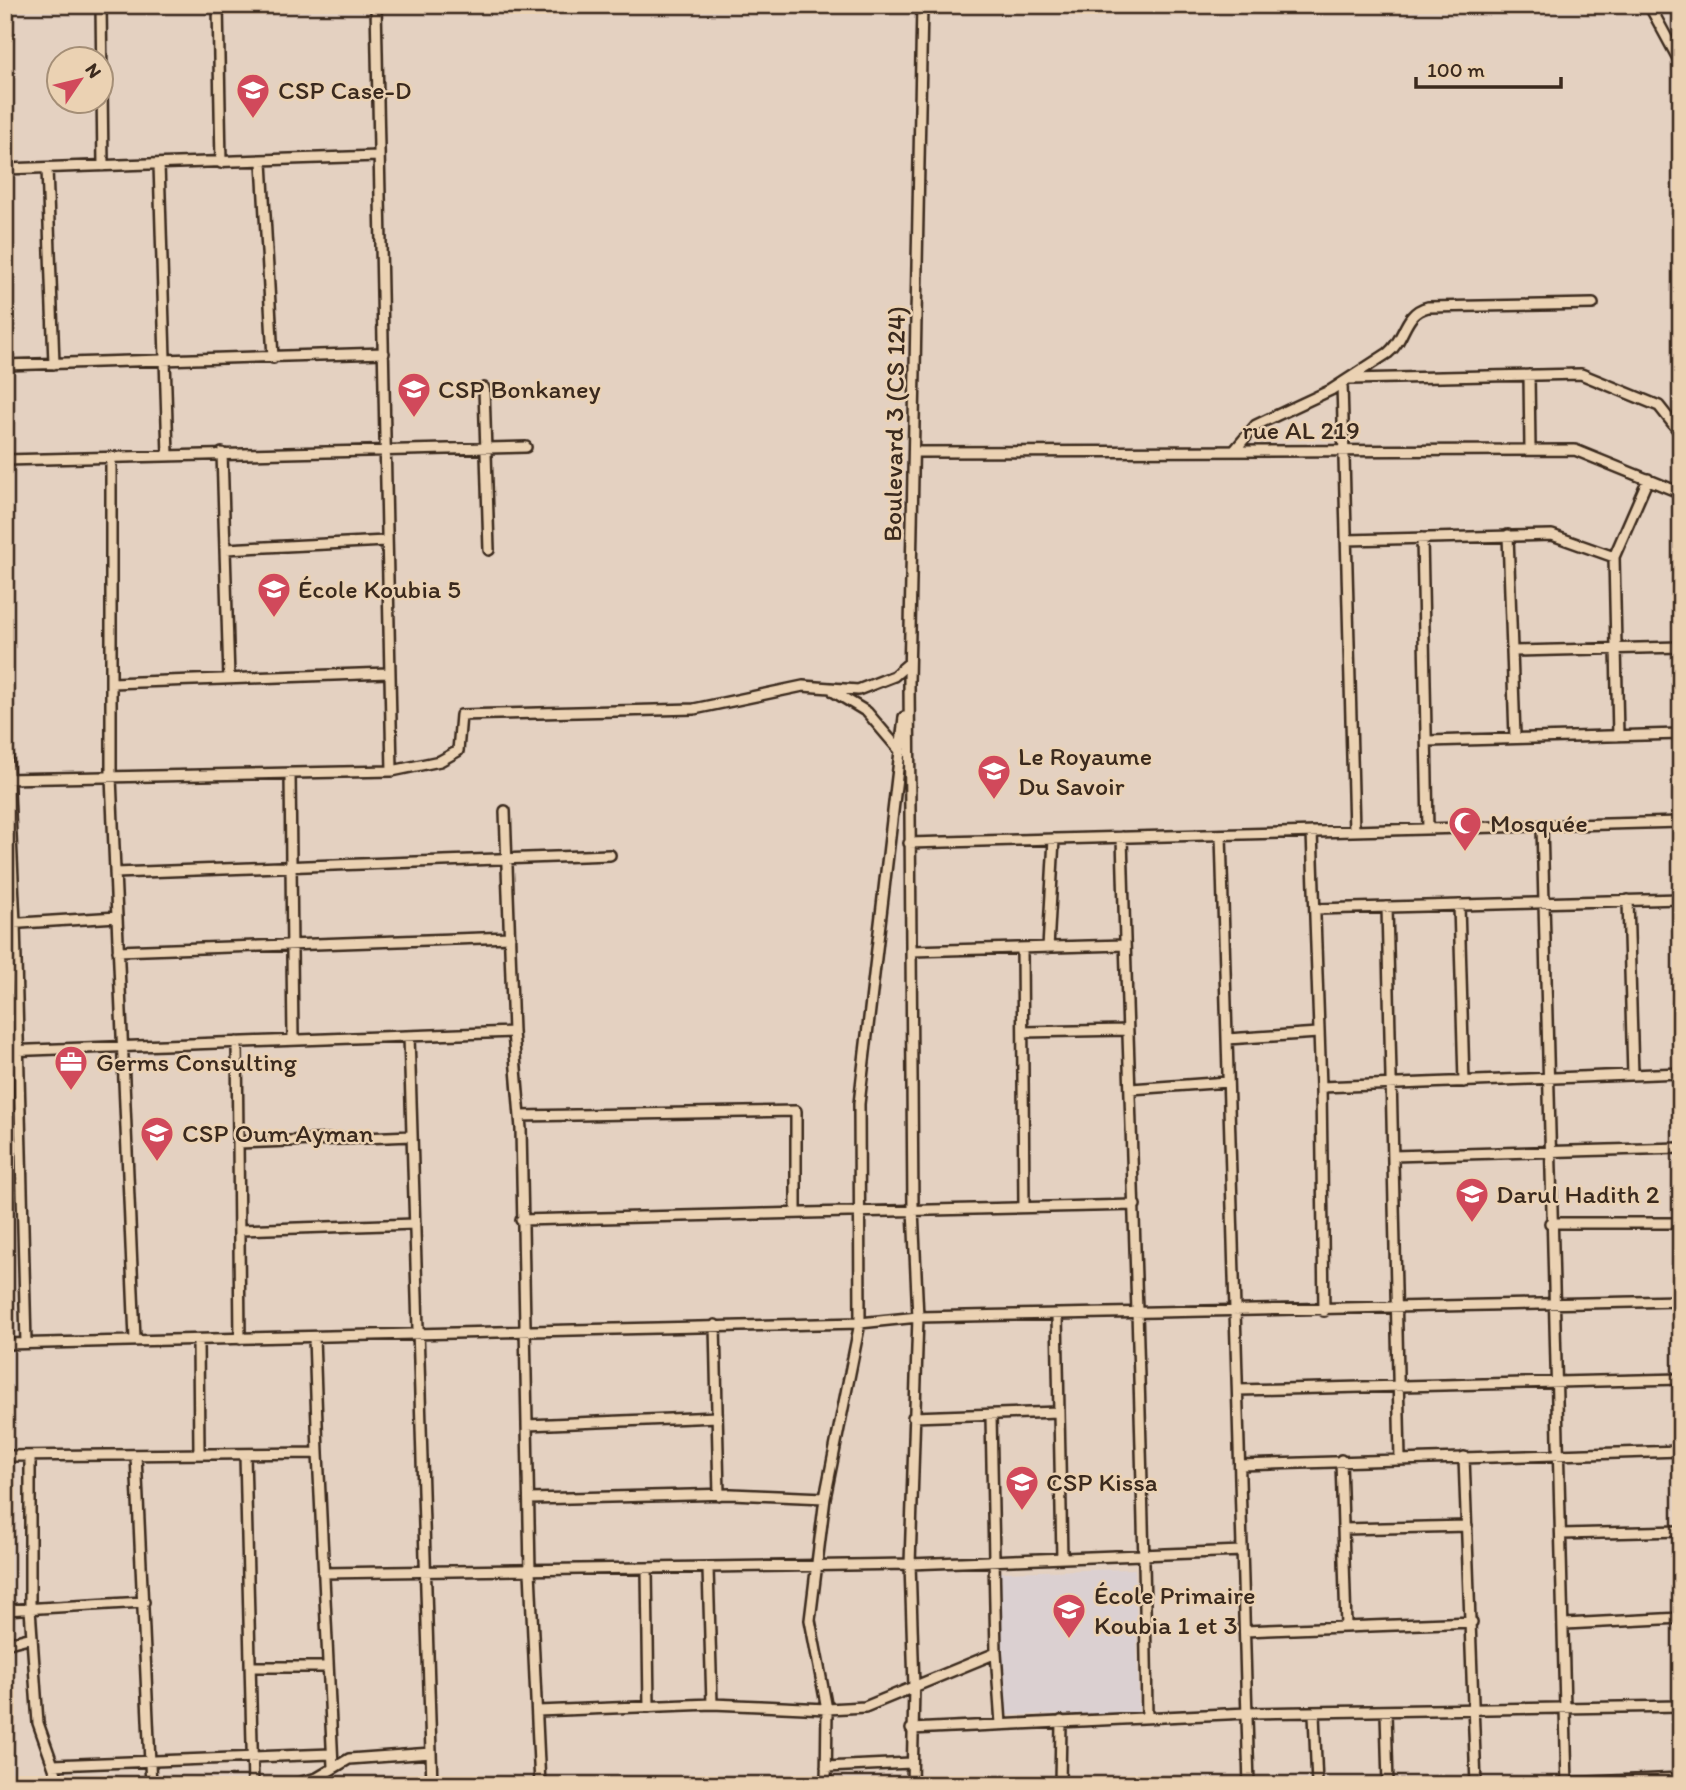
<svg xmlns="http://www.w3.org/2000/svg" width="1686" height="1790" font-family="Itim,sans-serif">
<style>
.built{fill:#dbd0d1}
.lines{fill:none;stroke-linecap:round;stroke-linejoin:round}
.street-casing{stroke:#3b2a1e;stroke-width:14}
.street{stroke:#ebd2b3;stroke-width:9}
.labels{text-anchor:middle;stroke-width:5;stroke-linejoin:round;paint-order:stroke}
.poi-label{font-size:26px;fill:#3b2a1e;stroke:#ebd2b3;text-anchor:start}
.street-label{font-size:26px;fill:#3b2a1e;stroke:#ebd2b3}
</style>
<rect width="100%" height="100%" fill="#e4d1c1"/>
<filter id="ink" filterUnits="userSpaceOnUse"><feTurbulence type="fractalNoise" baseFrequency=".0143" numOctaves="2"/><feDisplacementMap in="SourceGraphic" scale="14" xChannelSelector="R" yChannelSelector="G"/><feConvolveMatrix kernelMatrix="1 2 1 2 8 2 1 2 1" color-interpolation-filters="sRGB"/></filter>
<g filter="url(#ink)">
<path class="built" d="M1135,1569L1139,1713L1003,1715L999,1572Z"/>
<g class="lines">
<defs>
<path id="street" d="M101,5L103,166
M218,5L221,163
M376,5L392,771
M1649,5L1681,64
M262,162L273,358
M159,164L168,455
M47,168L54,364
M5,169L378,156
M5,365L384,353
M1529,375L1530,450
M1350,379L1581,374L1659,406L1681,434
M1342,383L1354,831
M484,388L489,550
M1234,451L1256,425L1331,390L1388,353C1406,339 1403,313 1428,307L1593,304
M914,452L1575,450L1681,493
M222,453L229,678
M111,457V777L135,1339
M5,460L526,447
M1508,535L1515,737
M1422,538L1428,829
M1346,540L1552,535L1614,557
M226,549L386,541
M1514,651L1681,647
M111,683L388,673
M834,692L867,712L901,752
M5,705L15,923L26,1343
M1618,736L1614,557L1648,479
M1428,741L1681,734
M290,774L293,1040
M5,779L392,771L440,761L458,751L461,715L694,709L803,686L858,690L894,676L909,663
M505,811L513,1032L521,1129L530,1571L540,1785
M1542,826L1567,1785
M1312,832L1321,1087L1324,1311
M1221,835L1249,1785
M1122,837C1130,1130 1143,1424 1147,1717
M909,843L1681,822
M115,873L610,855
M1628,900L1633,1075
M1459,905L1464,1082
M1387,907L1400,1459
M1316,909L1681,899
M5,924L117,917
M1048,948L1054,839
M1022,949L1024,1206
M118,951L510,937
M912,951L1125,945
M1023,1032L1127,1030
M409,1036L432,1785
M1227,1039L1318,1033
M237,1042L240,1339
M5,1051L513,1032
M1321,1087L1681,1073
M1131,1089L1228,1082
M520,1116L796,1111V1212
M238,1143L412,1136
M1393,1156L1681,1148
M521,1220L1135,1205
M1550,1223H1681
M239,1230L415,1224
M1057,1315L1062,1558
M715,1325L719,1495
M198,1341L199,1452
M5,1344L860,1323L918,1317L1681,1301
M1238,1390L1681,1379
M991,1416L996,1653L1001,1724
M913,1417L1058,1412
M527,1425L717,1417
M318,1453L333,1766
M245,1454L253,1785
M136,1455L151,1785
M5,1456L318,1453L314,1337
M30,1456V1609L38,1723L60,1785
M1464,1457L1476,1785
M1341,1460L1346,1627
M1240,1465L1681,1451
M530,1499L731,1494L825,1498
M1344,1529L1467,1526
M1562,1534L1681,1531
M708,1569L712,1704
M647,1570L649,1707
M323,1573L910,1564L1242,1551
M5,1610L144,1602
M1565,1624L1681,1618
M1245,1631L1472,1622
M5,1644L32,1637
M252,1667H327
M538,1711L712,1704L827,1709L865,1707L996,1653
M1386,1712L1388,1785
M1314,1714L1317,1785
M911,1729L1247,1713L1681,1706
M53,1765L331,1754
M826,1767L911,1763
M1567,1783L1681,1778
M290,1785L317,1778L349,1759L431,1753
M826,1785L827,1709L810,1620L825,1498L860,1323L859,1104L904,717
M912,1785L914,1687L910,1564L918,1317L913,1209L909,682L922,5
M1060,1785L1061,1721"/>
</defs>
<use href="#street" class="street-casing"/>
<use href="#street" class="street"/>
</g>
</g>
<defs>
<symbol id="school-pin" viewBox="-11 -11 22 30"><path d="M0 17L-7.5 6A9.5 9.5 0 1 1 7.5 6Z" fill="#d1495b" stroke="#ebd2b3"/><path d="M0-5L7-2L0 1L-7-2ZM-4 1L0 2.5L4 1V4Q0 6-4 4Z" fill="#fff"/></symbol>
<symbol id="mosque-pin" viewBox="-11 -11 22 30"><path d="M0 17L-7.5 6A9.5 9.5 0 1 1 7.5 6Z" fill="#d1495b" stroke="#ebd2b3"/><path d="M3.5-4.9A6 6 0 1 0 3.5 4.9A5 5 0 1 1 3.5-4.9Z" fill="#fff"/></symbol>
<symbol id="office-pin" viewBox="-11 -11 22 30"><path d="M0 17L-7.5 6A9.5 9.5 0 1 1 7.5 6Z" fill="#d1495b" stroke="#ebd2b3"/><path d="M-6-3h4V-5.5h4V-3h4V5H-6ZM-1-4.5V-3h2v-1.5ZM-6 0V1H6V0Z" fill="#fff"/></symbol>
</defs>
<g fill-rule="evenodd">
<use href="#school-pin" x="234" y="71" width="38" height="52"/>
<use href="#school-pin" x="395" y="370" width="38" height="52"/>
<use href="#school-pin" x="255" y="570" width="38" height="52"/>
<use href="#school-pin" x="975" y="752" width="38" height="52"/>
<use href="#mosque-pin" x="1446" y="804" width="38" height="52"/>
<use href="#office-pin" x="52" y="1043" width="38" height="52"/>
<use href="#school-pin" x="138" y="1114" width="38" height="52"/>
<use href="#school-pin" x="1453" y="1175" width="38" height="52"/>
<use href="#school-pin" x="1003" y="1463" width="38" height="52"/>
<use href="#school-pin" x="1050" y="1591" width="38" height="52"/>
</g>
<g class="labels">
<g class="poi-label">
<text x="278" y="99">CSP Case-D</text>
<text x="438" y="398">CSP Bonkaney</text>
<text x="298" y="598">École Koubia 5</text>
<text x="1018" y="765">Le Royaume<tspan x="1018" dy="30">Du Savoir</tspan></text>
<text x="1490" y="832">Mosquée</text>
<text x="96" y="1071">Germs Consulting</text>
<text x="182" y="1142">CSP Oum Ayman</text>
<text x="1496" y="1203">Darul Hadith 2</text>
<text x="1046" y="1491">CSP Kissa</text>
<text x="1094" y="1604">École Primaire<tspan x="1094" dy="30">Koubia 1 et 3</tspan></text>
</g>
<g class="street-label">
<text transform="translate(894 424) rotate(-89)" y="9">Boulevard 3 (CS 124)</text>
<text x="1301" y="439">rue AL 219</text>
</g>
</g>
<rect width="1686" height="1790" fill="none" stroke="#ebd2b3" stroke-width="28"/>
<rect x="14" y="14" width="1658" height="1762" fill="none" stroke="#3b2a1e" stroke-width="2.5" filter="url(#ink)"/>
<g transform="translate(80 80) rotate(55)"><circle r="33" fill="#ebd2b3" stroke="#a58f77" stroke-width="2"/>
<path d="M0-5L12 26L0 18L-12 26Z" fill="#d1495b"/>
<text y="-10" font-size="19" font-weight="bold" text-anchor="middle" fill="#3b2a1e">N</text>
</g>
<path d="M1416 77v10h145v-10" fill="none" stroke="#3b2a1e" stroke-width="3.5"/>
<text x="1427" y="77" font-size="21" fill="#3b2a1e" stroke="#ebd2b3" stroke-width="5" paint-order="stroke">100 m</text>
</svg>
